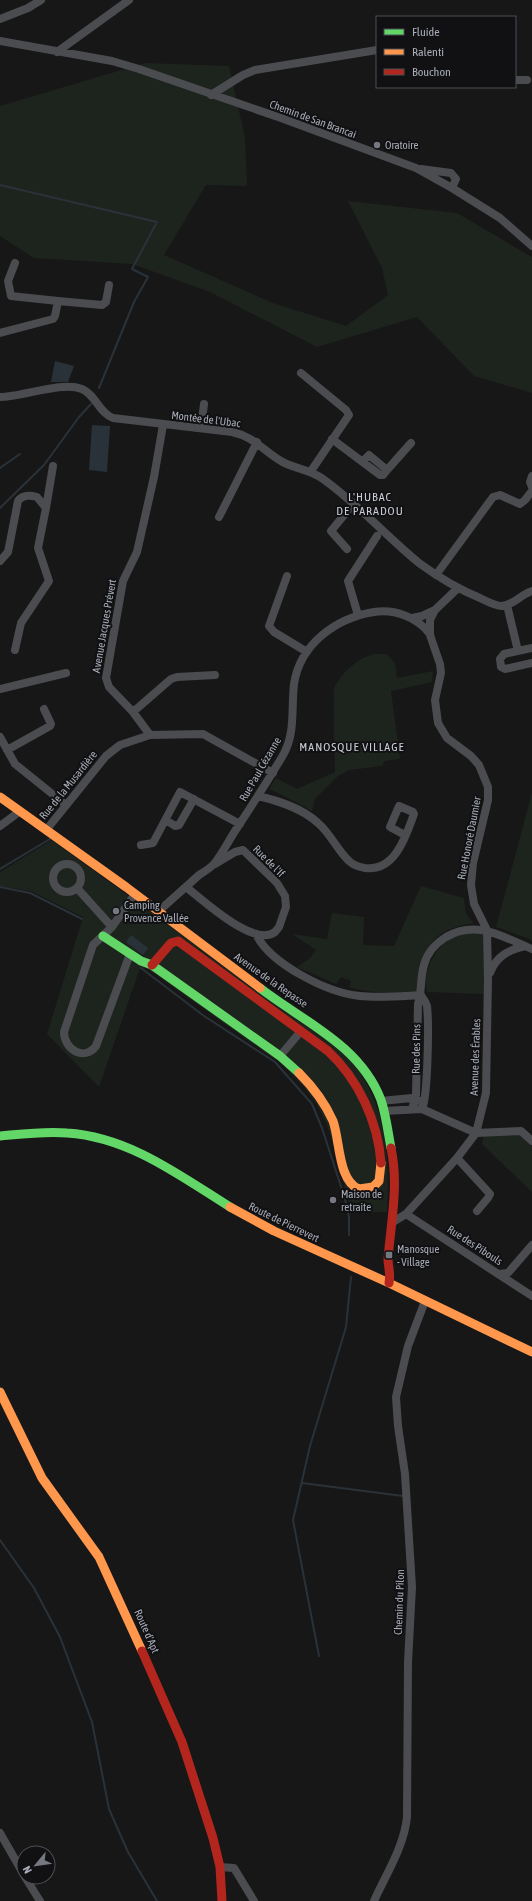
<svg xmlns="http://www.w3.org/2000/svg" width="532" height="1901" font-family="'Asap Condensed',sans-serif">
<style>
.green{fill:#1d241e}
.water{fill:#2a3239}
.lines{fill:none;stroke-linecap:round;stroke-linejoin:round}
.stream{stroke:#2a3239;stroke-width:2}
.street{stroke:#4b4c50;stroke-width:8}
.fast{stroke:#63d668;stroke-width:9}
.slow{stroke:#ff974d;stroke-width:9}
.jam{stroke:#b3261e;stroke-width:9}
.poi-dot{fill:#757880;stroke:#111113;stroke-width:1.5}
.labels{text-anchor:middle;stroke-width:4;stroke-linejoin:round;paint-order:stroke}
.street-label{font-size:11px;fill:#a8adb8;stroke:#111113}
.poi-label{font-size:11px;fill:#a8adb8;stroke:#111113;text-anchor:start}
.neighbourhood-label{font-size:12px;letter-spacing:1px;fill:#c9ccd4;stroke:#111113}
</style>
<rect width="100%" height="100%" fill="#171717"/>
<path class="green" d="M145,63L229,66L245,138L247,186L206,185L164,255L273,303L346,326L388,295L382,268L348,201L457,213L532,257V393L474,376L417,317L317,347L210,292L132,264L34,258L0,236V106Z
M374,654H387L395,663L397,678L433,671L432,682L391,691L400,759L384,761L383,766L349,770L338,776L315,799L312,811L290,799L269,789L276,778L297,789L335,772C335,759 332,693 335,686C343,671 358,658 374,654Z
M532,793V940L496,927Z
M52,840C126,894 200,948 274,1003C301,1023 339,1041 358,1069C387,1112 390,1162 387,1212L351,1213C343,1181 333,1128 315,1102C306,1087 293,1075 280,1063L146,968H141L139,971L99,1087L47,1034L83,917L31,891L0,886V872Z
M421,886L464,898L466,914L474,923C426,931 427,949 417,991C393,993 372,994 349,987L351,981L341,977L336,984L297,967L310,958L316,950L292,934L327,939L332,913L364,917L363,945L394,946Z
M482,932L484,936V994L427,992C421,970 438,941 460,934C466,932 475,933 482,932Z
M500,1134L521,1135L532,1147V1192L482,1144L484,1135Z"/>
<path class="water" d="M55,361L74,366L68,382H51Z
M92,425L110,426L107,472L89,470Z
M131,935L148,948L143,955L126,942Z"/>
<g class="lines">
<path class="stream" d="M0,185L157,222L132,269L148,277L134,302L99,388
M0,468L20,454
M0,508L44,465L79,417L91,404
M0,869L50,839
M0,887L30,893L82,919
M141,968L204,1016L275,1062L312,1104L322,1128L345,1199L349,1217V1235
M302,1483L403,1496
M0,1540L34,1588L60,1637L92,1722L109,1809L128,1852L157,1901
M319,1656L293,1520L310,1446L346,1327L351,1277"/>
<path class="street" d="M0,19L28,8L41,0
M0,41L112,61L139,69L281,118L416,168L452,188L500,218L532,246
M57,52L129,0
M515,80H527
M211,95L243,75L255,70L377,50
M421,169L451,173L456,179L452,188
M15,263L8,281L11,296L58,301
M0,333L53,319L55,316L58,301L102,305L106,302L109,285
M301,373L346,410L349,415L311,471
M0,397C23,397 61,381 82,389C96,395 99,413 113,418L232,432C255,437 262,450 281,461C294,469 310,469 323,479C358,504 386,536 419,563C438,577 458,589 480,598C486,601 495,606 502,606C514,605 521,594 532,591
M163,425L154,477L137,552L123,581L106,678L109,687L133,712L150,735L203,734L273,773
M201,428L204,404
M332,439L380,475H383L387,470L369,455L363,461
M387,470L411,443
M532,476L530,482L532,487
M46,508L53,466
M219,517L257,442
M347,549L331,531L354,503
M0,561L8,552L18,501C22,495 30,495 37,497L46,508L38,548L49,581L21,623L15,650
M436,575L493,497L500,495L520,504L525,500L532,491
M287,576L269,626L274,632L307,652
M507,605L518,651
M358,615L348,581L377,536
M412,618L422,616L435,610
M532,648L504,654L500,659L501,667L505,669L532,663
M0,689L66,673
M133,712L171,679L177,677L215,675
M0,737L15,764L66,805
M7,750L50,726L51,724L44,709
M258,796C279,801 302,808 318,823C331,834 337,850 349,861C353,865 359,867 365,868C395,872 406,836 414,814L413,812L399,806L390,827L403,834H406
M166,820L175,826L179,825L194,799
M0,826L19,812
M47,829L106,756L120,745L150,735
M141,845L153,843L180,792L240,824
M53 878a14 14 0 1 1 28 0a14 14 0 1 1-28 0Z
M186,887C203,900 254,948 275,932L279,927L286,907L285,896L277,883L243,850L235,852L215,864
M77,888L112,927
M159,911C172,899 186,887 199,875C204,872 210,868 214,864C222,854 228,842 235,831C251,807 267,782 282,757C296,734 291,710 294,684C300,644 336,618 374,612C395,609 417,617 430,634
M256,934C270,964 328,993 360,996C380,998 401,996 421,995
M130,954L96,1046C84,1062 64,1049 64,1032L93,945L112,927L135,894
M490,973C496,956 509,950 525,946
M421,995C423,999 426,1002 427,1006C429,1023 428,1096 422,1109
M280,1056L301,1031
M381,1101L412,1098L420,1101
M412,1109L416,1095L418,1004C422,992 420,978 424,965C427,953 435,944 446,937C476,919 503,937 532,949
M384,1111L422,1109L476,1133L521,1131L532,1141
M457,1158L490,1194L488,1198L477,1211
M406,1214L532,1296
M393,1222L406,1214L457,1158L476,1133L486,1093L488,978L487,930L474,904L471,885L473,863L488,800V787L479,765L471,756L447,738L438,723L435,700L441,673L440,664L430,635V620L435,610L458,588
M499,1274L508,1273L532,1245
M0,1833L24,1875
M220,1867L234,1868L254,1901
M25,1877L40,1901
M374,1901C386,1874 404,1847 407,1817L408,1662L412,1587L405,1474L398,1426L396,1397L408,1346L425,1301"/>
<path class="fast" d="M103,936L141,961L152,965L280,1056L299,1073
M260,988C304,1022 360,1045 381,1100C386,1115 388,1132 391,1148
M0,1136C22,1134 45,1131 67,1133C129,1137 179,1175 230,1207"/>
<path class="slow" d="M0,797L126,887L260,988
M299,1073C313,1087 325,1103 333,1121C340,1140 338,1181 359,1189L373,1187L379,1181L381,1163
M230,1207L274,1231L389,1283L532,1352
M0,1392L42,1478L99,1557L142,1651"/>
<path class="jam" d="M152,965L171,943L178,941L328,1051C358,1079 378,1121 381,1163
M389,1283C391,1272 388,1268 388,1259C391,1222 399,1185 391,1148
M142,1651L182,1742L213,1838L220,1867L222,1901"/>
</g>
<g class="poi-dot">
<circle cx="377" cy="145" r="4"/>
<circle cx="116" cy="911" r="4"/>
<circle cx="333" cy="1200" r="4"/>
<rect x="385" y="1251" width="8" height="8" rx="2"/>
</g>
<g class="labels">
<g class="street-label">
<text transform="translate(313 119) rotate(20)" y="4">Chemin de San Brancai</text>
<text transform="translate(206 419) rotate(7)" y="4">Montée de l'Ubac</text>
<text transform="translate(104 626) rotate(-80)" y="4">Avenue Jacques Prévert</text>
<text transform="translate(260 769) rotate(-60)" y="4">Rue Paul Cézanne</text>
<text transform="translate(68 785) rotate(-51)" y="4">Rue de la Musardière</text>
<text transform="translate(469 838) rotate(-79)" y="4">Rue Honoré Daumier</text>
<text transform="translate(269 861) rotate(45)" y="4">Rue de l'If</text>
<text transform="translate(271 980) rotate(35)" y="4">Avenue de la Repasse</text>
<text transform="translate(416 1049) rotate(-89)" y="4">Rue des Pins</text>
<text transform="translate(475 1057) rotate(-88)" y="4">Avenue des Érables</text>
<text transform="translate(284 1222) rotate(26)" y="4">Route de Pierrevert</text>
<text transform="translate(475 1245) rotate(33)" y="4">Rue des Pibouls</text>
<text transform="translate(399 1602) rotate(-88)" y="4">Chemin du Pilon</text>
<text transform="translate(147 1631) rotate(66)" y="4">Route d'Apt</text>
</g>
<g class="poi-label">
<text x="385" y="149">Oratoire</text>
<text x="124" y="909">Camping<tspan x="124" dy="13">Provence Vallée</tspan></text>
<text x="341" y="1198">Maison de<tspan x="341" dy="13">retraite</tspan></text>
<text x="397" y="1253">Manosque<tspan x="397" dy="13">- Village</tspan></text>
</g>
<g class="neighbourhood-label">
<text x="370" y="501">L'HUBAC<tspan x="370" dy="14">DE PARADOU</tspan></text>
<text x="352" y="751">MANOSQUE VILLAGE</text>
</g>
</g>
<rect x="376" y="16" width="140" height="72" fill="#111113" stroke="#4d4f55"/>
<rect x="384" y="29" width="20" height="6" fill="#63d668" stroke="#4d4f55"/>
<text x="412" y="36" font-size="12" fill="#a8adb8">Fluide</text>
<rect x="384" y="49" width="20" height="6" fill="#ff974d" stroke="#4d4f55"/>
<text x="412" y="56" font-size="12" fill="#a8adb8">Ralenti</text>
<rect x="384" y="69" width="20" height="6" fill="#b3261e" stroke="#4d4f55"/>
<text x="412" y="76" font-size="12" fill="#a8adb8">Bouchon</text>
<g transform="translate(36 1865) rotate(241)"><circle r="19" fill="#111113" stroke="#4d4f55"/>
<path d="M0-3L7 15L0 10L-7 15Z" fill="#757880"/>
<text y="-6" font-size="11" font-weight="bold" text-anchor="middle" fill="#a8adb8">N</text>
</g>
</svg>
